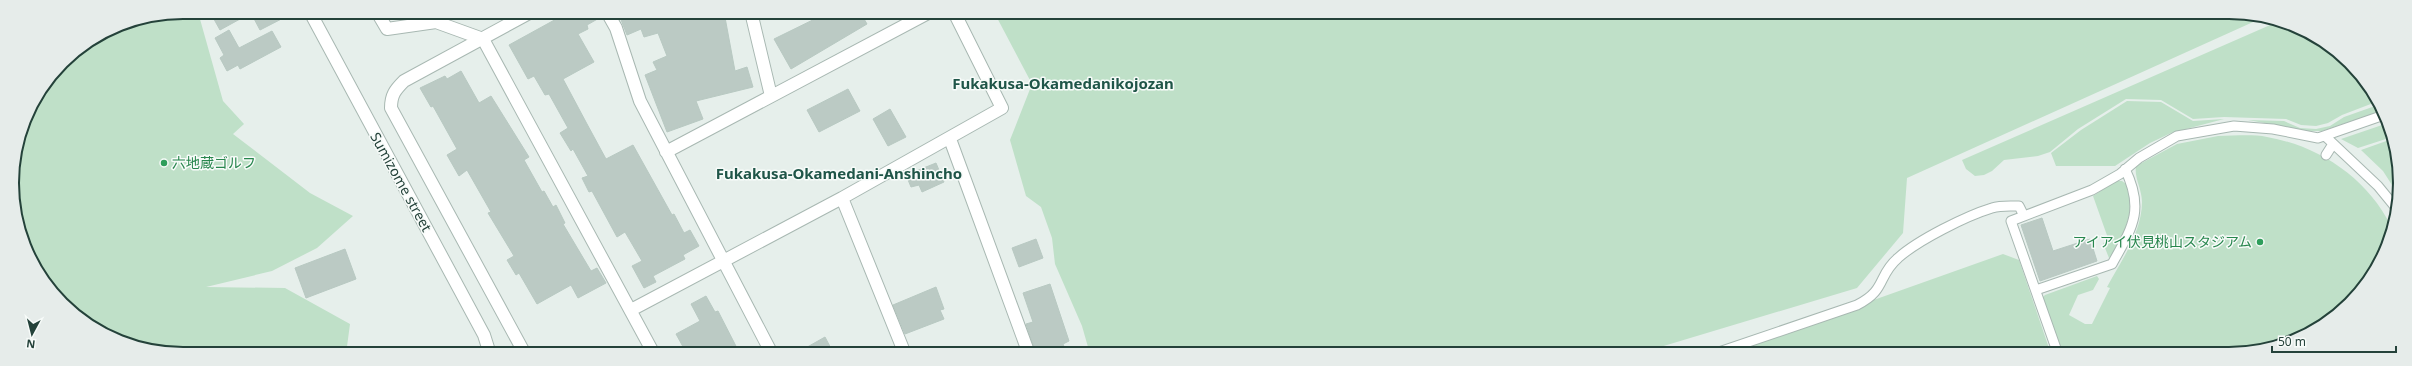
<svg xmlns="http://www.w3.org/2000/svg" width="2412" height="366" font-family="'Noto Sans','Noto Sans JP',sans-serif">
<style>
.green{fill:#bfe0c8}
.building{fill:#bbcac4;stroke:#b8c9c2}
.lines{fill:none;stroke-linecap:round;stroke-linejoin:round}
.service-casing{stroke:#a8b8b2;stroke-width:11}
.minor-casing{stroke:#a8b8b2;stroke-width:14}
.tertiary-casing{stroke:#a8b8b2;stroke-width:14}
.service{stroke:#fff;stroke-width:9}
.minor{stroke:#fff;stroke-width:12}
.tertiary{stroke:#fff;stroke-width:12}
.leisure-dot{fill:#2e9e5b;stroke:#f7fbf9;stroke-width:1.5}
.labels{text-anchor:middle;stroke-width:3;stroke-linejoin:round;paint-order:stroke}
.leisure-label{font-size:14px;fill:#27864d;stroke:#f7fbf9;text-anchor:start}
.street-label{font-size:14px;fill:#24423a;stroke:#f7fbf9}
.neighbourhood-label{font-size:15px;font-weight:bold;fill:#1f5548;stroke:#f7fbf9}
.rim{fill:none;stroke:#24423a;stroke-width:2}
</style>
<rect width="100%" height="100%" fill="#e6efeb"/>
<path class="green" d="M183,12H198L223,101L244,124L233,134L310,193L353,216L317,248L272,271L206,287L285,288L350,324L346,354H172L107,336L55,296L21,238L12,172L30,108L62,62L118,25Z
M994,12H2240L2262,18L1907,178L1903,233L1857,288L1637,354H1090L1082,326L1055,264L1052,238L1041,207L1026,196L1010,140L1032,84Z
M2277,22L2305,30L2358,70L2376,102L2342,115L2328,123L2316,126L2301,125L2286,119L2224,117L2193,119L2161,100L2126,99L2078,129L2050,152L2038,156L2004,160L1992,171L1984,175L1975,176L1966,169L1962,160Z
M2127,101L2161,102L2193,121L2224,119L2171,133L2150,143L2115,166H2056L2051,153L2081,130Z
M2378,105L2381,111L2322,131H2308L2248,120L2284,121L2300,128L2316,129L2330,126L2344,117Z
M2388,123L2392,137L2358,148L2341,139Z
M2218,136C2234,136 2252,134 2267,137C2319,146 2367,178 2391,226L2382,258L2350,304L2304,336L2240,354H2059L2043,297L2045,295L2097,276L2099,279L2093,290L2078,295L2069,315L2085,324H2092L2110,288L2107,287C2121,261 2142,232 2142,202C2142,189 2134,178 2136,166L2177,144Z
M2392,139L2400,194L2399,196L2383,171L2361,150Z
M2116,181H2122L2126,184C2128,192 2131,201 2130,209C2129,221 2118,251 2109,258L2103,243L2109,241L2093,196Z
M2003,254L2019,260L2051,354H1722Z"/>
<path class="building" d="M210,12H295L260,30L251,13L220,30Z
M569,12H600L601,17L587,25L588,29L578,34L594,62L563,79L587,124L606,159L633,145L672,215L674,214L684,233L690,230L699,246L683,255L685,259L653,276L656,282L644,288L632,266L642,261L625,232L617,237L592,191L589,192L582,178L588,176L573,149L571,151L560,133L568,128L549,94L545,95L534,76L528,79L509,45Z
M618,12H724L735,71L747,67L753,87L696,101L703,119L667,132L645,75L657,70L653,62L667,56L658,33L644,37L641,29L627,35Z
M829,12H860L867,24L791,69L774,39Z
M229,30L239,48L272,31L281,47L240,69L238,65L227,71L220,58L224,55L215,38Z
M461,71L479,103L491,96L529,157L524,160L542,192L544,191L553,207L556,205L565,223L563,224L591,271L597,268L606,283L578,298L571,285L537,304L519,273L516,275L507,260L514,256L488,213L491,212L467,170L459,176L447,155L457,149L433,106L431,107L420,88L445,76L447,79Z
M848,89L860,111L819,132L807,110Z
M890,109L906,137L888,146L873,119Z
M936,163L944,182L922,192L919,185L911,187L906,175Z
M2042,218L2053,251L2090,239L2097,261L2040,281L2021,225Z
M1036,239L1043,258L1019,267L1012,248Z
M345,249L356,279L306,298L295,268Z
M1050,284L1069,341L1063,344L1065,349L1052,354H1048L1047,349L1036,353L1026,324L1033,322L1023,293Z
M936,287L944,309L940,310L944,319L905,334L893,305Z
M706,296L715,312L718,311L740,354H687L676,334L700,321L691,304Z
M825,337L834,354H795Z"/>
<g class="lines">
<defs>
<path id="service" d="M2325,136L2378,186L2396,208
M2326,155L2333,144
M2036,290L2112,264C2132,228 2145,210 2125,169
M1713,354L1857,305C1887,290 1877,276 1898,258C1918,240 1966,216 1992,208C2001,205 2010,206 2019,206L2024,216
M2058,354L2011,221L2092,190L2120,174L2139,158L2177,136L2234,126L2273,129L2318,138L2384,115"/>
<path id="minor" d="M377,12L387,29L436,22L483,39L654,354
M607,12L616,28L640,101L772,354
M751,12L771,96
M950,139L1029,354
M666,152L930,12
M842,198L905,354
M631,310L842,198L1002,108L954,12
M525,354L391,108C391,95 395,90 404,81L531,12"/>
<path id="tertiary" d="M310,12L484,335L490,354"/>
</defs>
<use href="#service" class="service-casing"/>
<use href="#minor" class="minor-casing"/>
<use href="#tertiary" class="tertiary-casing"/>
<use href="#service" class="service"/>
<use href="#minor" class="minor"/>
<use href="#tertiary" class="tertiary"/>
</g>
<g class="leisure-dot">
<circle cx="164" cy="163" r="4"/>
<circle cx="2260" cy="242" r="4"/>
</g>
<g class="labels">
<g class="leisure-label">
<text x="172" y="168">六地蔵ゴルフ</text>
<text x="2252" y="247" text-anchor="end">アイアイ伏見桃山スタジアム</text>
</g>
<g class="street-label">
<text transform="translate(401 182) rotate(61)" y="5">Sumizome street</text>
</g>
<g class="neighbourhood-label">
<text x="1063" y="89">Fukakusa-Okamedanikojozan</text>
<text x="839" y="179">Fukakusa-Okamedani-Anshincho</text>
</g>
</g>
<path d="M0 0H2412V366H0ZM183 19H2229A164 164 0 0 1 2393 183V183A164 164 0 0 1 2229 347H183A164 164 0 0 1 19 183V183A164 164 0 0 1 183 19Z" fill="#e6ecea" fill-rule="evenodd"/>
<path class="rim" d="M183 19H2229A164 164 0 0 1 2393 183V183A164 164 0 0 1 2229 347H183A164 164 0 0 1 19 183V183A164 164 0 0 1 183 19Z"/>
<g transform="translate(32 334) rotate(187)" stroke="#f7fbf9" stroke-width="3" paint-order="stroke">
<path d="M0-3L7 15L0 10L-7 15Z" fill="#24423a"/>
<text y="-6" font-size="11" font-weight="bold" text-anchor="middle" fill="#24423a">N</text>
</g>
<path d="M2272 346v6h124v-6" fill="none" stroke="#24423a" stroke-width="2"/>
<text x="2278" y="346" font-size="12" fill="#24423a" stroke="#f7fbf9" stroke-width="3" paint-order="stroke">50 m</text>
</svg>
